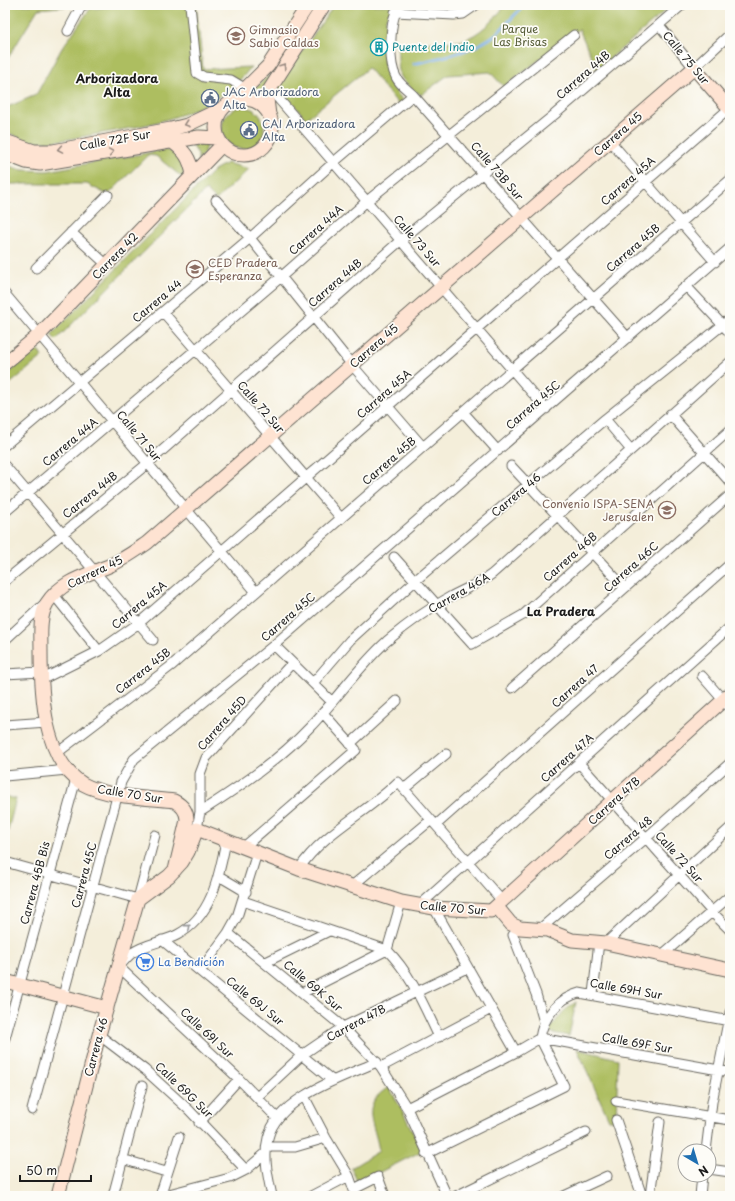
<svg xmlns="http://www.w3.org/2000/svg" width="735" height="1201" font-family="'Playpen Sans',sans-serif">
<style>
.green{fill:#adbe61;stroke:#646d3e}
.lines{fill:none;stroke-linecap:round;stroke-linejoin:round}
.stream{stroke:#7cafe9;stroke-width:3}
.street-casing{stroke:#68665e;stroke-width:11}
.secondary-casing{stroke:#68665e;stroke-width:15}
.street{stroke:#fff;stroke-width:9}
.secondary{stroke:#fee3d2;stroke-width:13}
.oneway{stroke:#988980}
.oneway2{stroke:#999}
.labels{text-anchor:middle;stroke-width:3.5;stroke-linejoin:round;paint-order:stroke}
.park-label{font-size:11px;fill:#565d38;stroke:#fdfcf7}
.education-label{font-size:11px;fill:#785e54;stroke:#fdfcf7;text-anchor:start}
.culture-label{font-size:11px;fill:#0d838f;stroke:#fdfcf7;text-anchor:start}
.street-label{font-size:11px;fill:#1c1c1c;stroke:#fdfcf7}
.service-label{font-size:11px;fill:#4e5e75;stroke:#fdfcf7;text-anchor:start}
.shop-label{font-size:11px;fill:#366cbe;stroke:#fdfcf7;text-anchor:start}
.neighbourhood-label{font-size:12px;font-weight:bold;fill:#1c1c1c;stroke:#fdfcf7}
</style>
<rect width="100%" height="100%" fill="#fdfcf7"/>
<filter id="ink" filterUnits="userSpaceOnUse"><feTurbulence type="fractalNoise" baseFrequency=".025" numOctaves="2"/><feDisplacementMap in="SourceGraphic" scale="8" xChannelSelector="R" yChannelSelector="G"/><feConvolveMatrix kernelMatrix="1 2 1 2 8 2 1 2 1" color-interpolation-filters="sRGB"/></filter>
<filter id="wash" filterUnits="userSpaceOnUse"><feTurbulence type="fractalNoise" baseFrequency=".012" numOctaves="4" result="noise"/><feDisplacementMap in="SourceGraphic" scale="16" xChannelSelector="R" yChannelSelector="G"/><feGaussianBlur stdDeviation="0.9" result="paint"/><feColorMatrix in="noise" values="0 0 0 0 0 0 0 0 0 0 0 0 0 0 0 0 0 1.4 0 .05"/><feComposite in="paint" operator="in"/></filter>
<g filter="url(#wash)">
<rect width="100%" height="100%" fill="#f4eeda"/>
<path class="green" d="M5,5H82L38,9L5,63Z
M129,5H196L203,69L251,67C216,114 151,125 97,134C79,137 59,142 40,142C27,142 16,136 5,131V108L36,95L62,48L90,9Z
M334,5H394L386,18L385,35L388,75L391,85L403,101L399,105L368,68L306,119L278,86Z
M506,5H672L597,70L579,29L504,87L490,72L448,75L421,95C396,78 398,74 398,44L461,41C481,34 492,21 506,5Z
M271,73L261,98L251,92Z
M222 128a21 21 0 1 1 42 0a21 21 0 1 1-42 0Z
M207,143L204,153L198,160V154L192,145Z
M164,150C181,152 190,162 183,178L156,156L148,155L108,195L87,184H5V165L22,170L47,171Z
M227,163L249,169L216,200L206,190L56,340L51,335L214,170Z
M38,350L42,357L5,388V376Z
M5,796L16,799L5,842Z
M576,1002L569,1036L547,1032L564,1011Z
M577,1049L618,1059L616,1120H609Z
M389,1087L403,1112L422,1151L358,1183L351,1168L379,1151C375,1122 358,1106 389,1087Z"/>
<g class="lines">
<path class="stream" d="M414,64C441,57 474,52 496,34C506,25 515,14 525,5"/>
</g>
</g>
<g filter="url(#ink)">
<g class="lines">
<defs>
<path id="street" d="M190,5L197,73L204,77L231,80L246,89
M400,5C389,18 388,62 396,77C400,85 407,89 413,95L628,338
M395,12L454,15L463,14L476,5
M659,25L694,68L730,34
M68,31L82,5H84
M270,89L546,409
M610,141L715,262
M216,200L250,238L352,365L423,447
M71,232L106,264
M36,268L108,195
M687,287L730,333
M5,294L256,592
M163,312L341,518
M463,412L498,451
M670,414L730,482
M605,419L631,450
M5,445L250,238L334,162L413,95
M5,466L153,640
M511,466L625,588
M5,512L281,277L367,201L574,35
M394,557L472,644L523,615L730,430
M5,581L147,464L401,240L554,115L682,5
M5,640L54,595L99,651
M274,645L332,702
M5,674L41,672
M702,676L730,708
M41,680L99,651L139,623L730,108
M313,683L350,640L416,580L605,419L730,319
M512,688L730,495
M5,725L47,722
M350,744L397,701
M57,753L171,666L730,180
M579,763L712,912L730,930
M5,776L67,770
M404,789L446,754
M200,812V774L206,758L292,663
M436,825L730,564
M197,829L200,812C239,787 278,761 310,727C337,699 358,667 387,641C406,625 428,609 450,597C464,589 479,584 492,574L730,362
M226,841C219,876 212,917 177,935C163,942 145,944 132,953C127,957 123,962 119,967L239,1079L277,1118
M244,847L356,750L323,713
M5,862L138,899L155,835
M299,869C323,832 367,813 398,782L503,902
M219,876L246,892
M352,886L431,820
M243,901L387,950C411,974 424,1006 439,1037
M419,906L730,627
M434,908L516,1052
M540,929L646,838L730,763
M228,933L343,1027L381,1067L407,1108L447,1196
M513,935L536,994L544,1022
M162,940L333,1081
M606,943L730,828
M662,955L730,896
M266,962L329,931
M200,971L228,933L237,917L257,853
M302,993L387,950L401,902
M593,994L599,942
M99,1035L145,1070L189,1110L246,1170
M5,1038L76,779
M540,1038C543,1017 559,998 579,993L730,1021
M540,1038L730,1072
M381,1067L491,1009
M304,1096L326,1138L349,1176L356,1196
M257,1097L302,1055L343,1027L467,968
M616,1101L730,1120
M407,1108L516,1052L540,1038
M32,1110L121,782L134,759L274,645L730,248
M616,1120L642,1196
M199,1123L239,1079
M267,1147H295L326,1138
M706,1151L712,1102L730,1012
M426,1154L564,1086L540,1038
M122,1159L166,1172
M709,1169L730,1172
M354,1189L378,1177L385,1196
M113,1196L142,1086
M160,1196L179,1137
M161,1196L230,1178L246,1170L266,1153
M272,1196C268,1177 263,1157 268,1138C277,1098 343,1077 377,1062
M311,1196L349,1176
M456,1196L586,1132
M564,1196L607,1176
M650,1196L660,1122
M700,1196L702,1175"/>
<path id="secondary" d="M216 127a28 28 0 1 1 56 0a28 28 0 1 1-56 0Z
M232,102L268,66L308,5
M269,115L267,99L270,89L324,5
M5,141L34,151H53L171,129L187,125L223,108
M171,141C185,151 190,158 193,175
M5,154L26,162L40,164L199,137L217,138
M5,363L39,335L222,145
M175,870L187,820C187,811 182,805 174,801C148,798 106,797 83,784C43,760 41,691 41,651C41,635 39,617 47,603C62,580 88,575 111,565C124,559 135,551 147,543L694,68L730,109
M497,907L511,924L520,928L547,930L572,940L606,943L730,970
M5,981L107,1008
M58,1196L99,1035L138,899L169,876L182,862L188,852L197,829L299,869L401,902L434,908L491,911L730,694"/>
</defs>
<use href="#street" class="street-casing"/>
<use href="#secondary" class="secondary-casing"/>
<use href="#street" class="street"/>
<use href="#secondary" class="secondary"/>
</g>
<defs><path id="oneway-chevron" d="M-2-3.5L2.5 0L-2 3.5" fill="none" stroke-width="1.6" stroke-linecap="round" stroke-linejoin="round"/></defs>
<g class="oneway">
<use href="#oneway-chevron" transform="translate(283 66) rotate(-57)"/>
<use href="#oneway-chevron" transform="translate(187 124) rotate(161)"/>
<use href="#oneway-chevron" transform="translate(60 149) rotate(170)"/>
<use href="#oneway-chevron" transform="translate(111 152) rotate(-10)"/>
</g>
<use class="oneway2" href="#oneway-chevron" transform="translate(188 927) rotate(-41)"/>
</g>
<defs>
<symbol id="school-ring" viewBox="-11 -11 22 22"><circle r="9.5" fill="#fdfcf7" stroke="#8d6e63" stroke-width="1.5"/><path d="M0-5L7-2L0 1L-7-2ZM-4 1L0 2.5L4 1V4Q0 6-4 4Z" fill="#8d6e63"/></symbol>
<symbol id="building-ring" viewBox="-11 -11 22 22"><circle r="9.5" fill="#fdfcf7" stroke="#0f9aa8" stroke-width="1.5"/><path d="M-4-6H4V6H1V3H-1V6H-4ZM-2.5-4.3h1.7v1.8h-1.7ZM.8-4.3h1.7v1.8H.8ZM-2.5-1h1.7V.8h-1.7ZM.8-1h1.7V.8H.8Z" fill="#0f9aa8"/></symbol>
<symbol id="civic-ring" viewBox="-11 -11 22 22"><circle r="9.5" fill="#fdfcf7" stroke="#5c6f8a" stroke-width="1.5"/><path d="M-.6-6.5H3V-4.5H.6V-3L4-1V1h2V6H-6V1h2V-1L-.6-3ZM-1.2 2.5V6h2.4V2.5Z" fill="#5c6f8a"/></symbol>
<symbol id="supermarket-ring" viewBox="-11 -11 22 22"><circle r="9.5" fill="#fdfcf7" stroke="#3f7fe0" stroke-width="1.5"/><path d="M-6-5.5h2.5l.6 2H6L4.5 2H-2.5L-4.4-4H-6ZM-1.5 3.2a1.3 1.3 0 1 0 .1 0ZM3 3.2a1.3 1.3 0 1 0 .1 0Z" fill="#3f7fe0"/></symbol>
</defs>
<g fill-rule="evenodd">
<use href="#school-ring" x="226" y="26" width="20" height="20"/>
<use href="#building-ring" x="369" y="37" width="20" height="20"/>
<use href="#civic-ring" x="200" y="88" width="20" height="20"/>
<use href="#civic-ring" x="239" y="120" width="20" height="20"/>
<use href="#school-ring" x="185" y="259" width="20" height="20"/>
<use href="#school-ring" x="657" y="500" width="20" height="20"/>
<use href="#supermarket-ring" x="135" y="952" width="20" height="20"/>
</g>
<g class="labels">
<g class="park-label">
<text x="520" y="33">Parque<tspan x="520" dy="13">Las Brisas</tspan></text>
</g>
<g class="education-label">
<text x="249" y="34">Gimnasio<tspan x="249" dy="13">Sabio Caldas</tspan></text>
<text x="208" y="267">CED Pradera<tspan x="208" dy="13">Esperanza</tspan></text>
<text x="654" y="508" text-anchor="end">Convenio ISPA-SENA<tspan x="654" dy="13">Jerusalen</tspan></text>
</g>
<g class="culture-label">
<text x="392" y="51">Puente del Indio</text>
</g>
<g class="street-label">
<text transform="translate(686 58) rotate(50)" y="4">Calle 75 Sur</text>
<text transform="translate(583 75) rotate(-41)" y="4">Carrera 44B</text>
<text transform="translate(618 134) rotate(-41)" y="4">Carrera 45</text>
<text transform="translate(115 140) rotate(-10)" y="4">Calle 72F Sur</text>
<text transform="translate(497 171) rotate(49)" y="4">Calle 73B Sur</text>
<text transform="translate(628 181) rotate(-41)" y="4">Carrera 45A</text>
<text transform="translate(316 230) rotate(-42)" y="4">Carrera 44A</text>
<text transform="translate(417 241) rotate(49)" y="4">Calle 73 Sur</text>
<text transform="translate(633 248) rotate(-41)" y="4">Carrera 45B</text>
<text transform="translate(115 256) rotate(-46)" y="4">Carrera 42</text>
<text transform="translate(335 283) rotate(-41)" y="4">Carrera 44B</text>
<text transform="translate(157 301) rotate(-40)" y="4">Carrera 44</text>
<text transform="translate(374 346) rotate(-41)" y="4">Carrera 45</text>
<text transform="translate(384 394) rotate(-41)" y="4">Carrera 45A</text>
<text transform="translate(533 405) rotate(-41)" y="4">Carrera 45C</text>
<text transform="translate(261 407) rotate(49)" y="4">Calle 72 Sur</text>
<text transform="translate(139 436) rotate(50)" y="4">Calle 71 Sur</text>
<text transform="translate(70 442) rotate(-40)" y="4">Carrera 44A</text>
<text transform="translate(389 461) rotate(-41)" y="4">Carrera 45B</text>
<text transform="translate(90 495) rotate(-39)" y="4">Carrera 44B</text>
<text transform="translate(516 495) rotate(-40)" y="4">Carrera 46</text>
<text transform="translate(570 557) rotate(-42)" y="4">Carrera 46B</text>
<text transform="translate(631 567) rotate(-42)" y="4">Carrera 46C</text>
<text transform="translate(95 572) rotate(-26)" y="4">Carrera 45</text>
<text transform="translate(459 593) rotate(-30)" y="4">Carrera 46A</text>
<text transform="translate(139 605) rotate(-40)" y="4">Carrera 45A</text>
<text transform="translate(288 617) rotate(-41)" y="4">Carrera 45C</text>
<text transform="translate(143 671) rotate(-38)" y="4">Carrera 45B</text>
<text transform="translate(575 686) rotate(-42)" y="4">Carrera 47</text>
<text transform="translate(222 723) rotate(-49)" y="4">Carrera 45D</text>
<text transform="translate(567 758) rotate(-42)" y="4">Carrera 47A</text>
<text transform="translate(130 794) rotate(9)" y="4">Calle 70 Sur</text>
<text transform="translate(614 801) rotate(-42)" y="4">Carrera 47B</text>
<text transform="translate(628 838) rotate(-41)" y="4">Carrera 48</text>
<text transform="translate(679 857) rotate(48)" y="4">Calle 72 Sur</text>
<text transform="translate(84 875) rotate(-75)" y="4">Carrera 45C</text>
<text transform="translate(35 883) rotate(-75)" y="4">Carrera 45B Bis</text>
<text transform="translate(453 908) rotate(5)" y="4">Calle 70 Sur</text>
<text transform="translate(313 986) rotate(40)" y="4">Calle 69K Sur</text>
<text transform="translate(626 989) rotate(10)" y="4">Calle 69H Sur</text>
<text transform="translate(255 1001) rotate(39)" y="4">Calle 69J Sur</text>
<text transform="translate(356 1023) rotate(-28)" y="4">Carrera 47B</text>
<text transform="translate(207 1033) rotate(43)" y="4">Calle 69I Sur</text>
<text transform="translate(637 1043) rotate(10)" y="4">Calle 69F Sur</text>
<text transform="translate(96 1047) rotate(-75)" y="4">Carrera 46</text>
<text transform="translate(184 1090) rotate(44)" y="4">Calle 69G Sur</text>
</g>
<g class="service-label">
<text x="223" y="96">JAC Arborizadora<tspan x="223" dy="13">Alta</tspan></text>
<text x="262" y="128">CAI Arborizadora<tspan x="262" dy="13">Alta</tspan></text>
</g>
<g class="shop-label">
<text x="158" y="966">La Bendición</text>
</g>
<g class="neighbourhood-label">
<text x="117" y="83">Arborizadora<tspan x="117" dy="14">Alta</tspan></text>
<text x="561" y="616">La Pradera</text>
</g>
</g>
<rect width="735" height="1201" fill="none" stroke="#fdfcf7" stroke-width="20"/>
<g transform="translate(697 1163) rotate(142)"><circle r="19" fill="#fdfcf7" stroke="#a3a29f"/>
<path d="M0-3L7 15L0 10L-7 15Z" fill="#1f6fb2"/>
<text y="-6" font-size="11" font-weight="bold" text-anchor="middle" fill="#1c1c1c">N</text>
</g>
<path d="M20 1175v6h71v-6" fill="none" stroke="#1c1c1c" stroke-width="2"/>
<text x="26" y="1175" font-size="12" fill="#1c1c1c" stroke="#fdfcf7" stroke-width="3" paint-order="stroke">50 m</text>
</svg>
